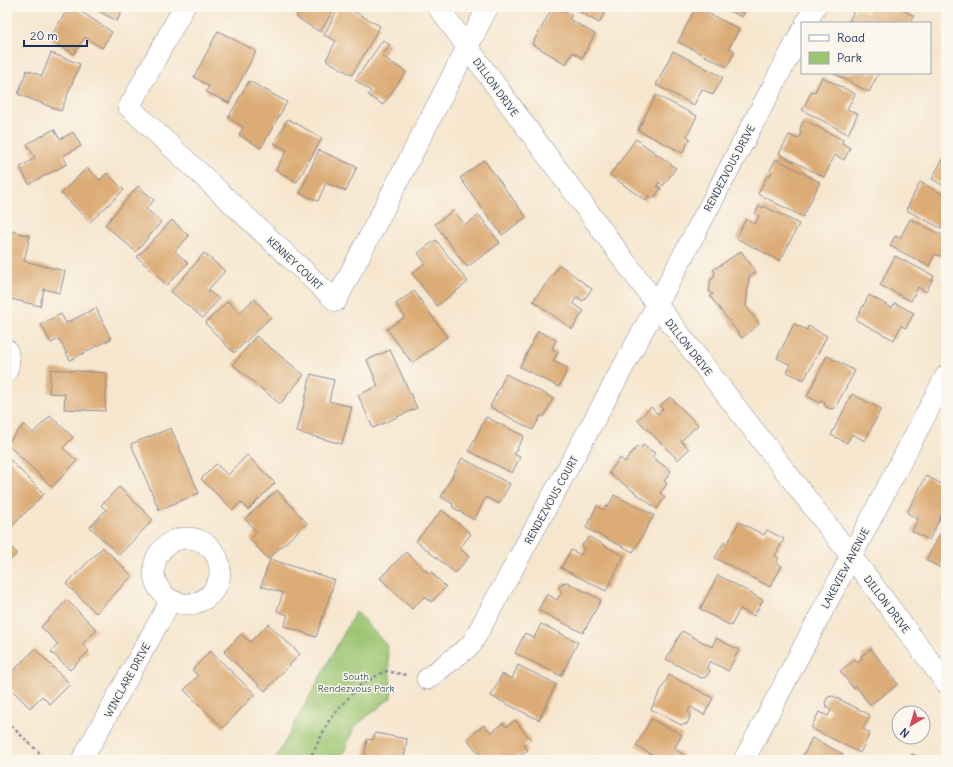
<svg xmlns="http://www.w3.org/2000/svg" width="953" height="767" font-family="Delius,sans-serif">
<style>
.green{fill:#9cc571;stroke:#5c7a68}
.building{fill:#dcac76}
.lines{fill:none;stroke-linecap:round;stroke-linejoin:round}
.street-casing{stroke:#888a96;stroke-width:22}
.path{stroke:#888a96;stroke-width:2.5;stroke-dasharray:3 3;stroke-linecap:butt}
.street{stroke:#fff;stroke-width:21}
.labels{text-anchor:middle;stroke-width:3;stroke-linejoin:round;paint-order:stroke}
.street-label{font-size:10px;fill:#1b2f5e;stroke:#fbf7ec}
.park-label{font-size:10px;fill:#425c64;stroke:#fbf7ec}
</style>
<rect width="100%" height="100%" fill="#fbf7ec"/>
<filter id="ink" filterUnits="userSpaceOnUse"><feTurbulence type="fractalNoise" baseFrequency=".025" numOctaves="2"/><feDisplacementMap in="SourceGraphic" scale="8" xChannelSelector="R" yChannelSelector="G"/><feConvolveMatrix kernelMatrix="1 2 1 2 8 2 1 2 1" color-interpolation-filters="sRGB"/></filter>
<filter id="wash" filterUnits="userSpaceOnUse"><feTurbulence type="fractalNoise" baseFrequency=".012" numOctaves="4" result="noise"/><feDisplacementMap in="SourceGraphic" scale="16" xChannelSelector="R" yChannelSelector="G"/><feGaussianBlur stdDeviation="0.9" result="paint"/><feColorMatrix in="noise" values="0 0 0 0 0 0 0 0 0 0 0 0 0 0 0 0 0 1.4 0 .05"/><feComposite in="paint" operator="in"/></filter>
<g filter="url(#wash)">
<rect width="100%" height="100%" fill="#f6e6ce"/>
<path class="green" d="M356,611L387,646L392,697L354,727L341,760H275Z"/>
<g id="blocks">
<path class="building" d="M69,7H74L112,32L102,48L85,37L74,54L49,39Z
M91,7H124L117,21Z
M302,7H335L320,32L296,17Z
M339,7H346L380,26L352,75L326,60L336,41L324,35Z
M553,7H558L572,15L569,19L595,34L582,58L573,52L566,64L532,44Z
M571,7H608L599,23Z
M696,7L739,29L729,48L735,51L727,67L678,42Z
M721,7H747L742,17Z
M856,7L868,13L869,10L864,7H897L914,16L910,23H848Z
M911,7H922L920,12Z
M218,31L256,51L229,103L206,92L209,86L194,77Z
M383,40L390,45L382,56L406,72L383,105L368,95L371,91L355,80Z
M673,51L723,77L713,95L702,89L694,105L656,85Z
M51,53L80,64L61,111L18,94L27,70L42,76Z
M833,73H879L869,92Z
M822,77L855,94L847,109L858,114L848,134L802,110L812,91L815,92Z
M249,81L287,102L261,148L239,135L243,127L228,118Z
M656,95L697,116L687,136L690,138L683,153L638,130Z
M288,119L322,138L297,182L276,170L287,150L274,143Z
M806,121L843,140L842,143L850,148L844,160L835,155L824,177L779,154L789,135L798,139L801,134L800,129L802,123Z
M54,129L60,139L73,132L81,146L63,156L67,164L29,184L20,167L35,158L27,144Z
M636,139L676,168L663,186L659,182L657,186L661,188L654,198L649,195L646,201L610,175Z
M319,150L357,167L346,191L326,183L318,201L300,193Z
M946,152V187L932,179Z
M776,159L820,182L803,217L758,194L767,176L769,177L772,172L770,170Z
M484,160L526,217L502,235L460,178Z
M87,168L100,180L107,173L124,190L90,222L61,193Z
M920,182L946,196V219L941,228L906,210Z
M138,186L154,200L146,209L161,222L136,252L105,225Z
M759,206L763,208L764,206L799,224L780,261L736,238L746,219L755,224L759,216L755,214Z
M454,210L465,225L479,215L500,243L467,267L435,224Z
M910,219L946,237V252L943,257L935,254L929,266L890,246L895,236L900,238Z
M172,220L189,236L175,251L188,263L167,285L137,257Z
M12,231L30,236L24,261L65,271L60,293L44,289L40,306L7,298V253Z
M436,240L468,282L437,306L412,273L425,263L418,253Z
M741,251L756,272L749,277L746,306L759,324L742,338L710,296L713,294L709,292L711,278L713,279L715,272L713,270Z
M204,253L225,271L208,290L219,299L203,318L171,292Z
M895,256L934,276L926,292L918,287L911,301L880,285Z
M560,265L592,289L583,301L577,297L573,303L584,311L572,329L533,301Z
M414,291L447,337L412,363L387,329L405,317L396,304Z
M869,295L892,308L895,303L914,313L906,328L901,326L894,340L856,320Z
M254,299L271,317L234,353L205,323L228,301L239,313Z
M96,308L111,339L70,360L59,339L51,343L41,324L61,314L66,323Z
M794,324L807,330L808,326L827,336L804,380L787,372L791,365L777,358Z
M538,331L556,340L552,349L558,352L553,361L568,368L559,387L520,367Z
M256,336L304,375L280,404L233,365Z
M390,350L417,408L373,428L358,395L378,386L367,360Z
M827,356L855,371L835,408L831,409L826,407L824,402L821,400L820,403L807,396Z
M51,369L107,373L105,411L64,409L65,394L49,393Z
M311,374L334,380L329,401L352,407L342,444L297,432Z
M506,374L553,398L544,417L541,415L533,430L490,407Z
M852,394L881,409L865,441L852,434L847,443L831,435Z
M670,397L698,425L681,441L689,449L678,460L638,420L651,407L658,414L663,409L660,406Z
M50,416L73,437L63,448L77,461L52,487L7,444L24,424L33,433Z
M486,417L524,436L514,454L520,457L512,473L469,451Z
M171,428L199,493L159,510L131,444Z
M643,445L655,453L652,457L671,471L664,481L667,484L660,493L665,497L657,509L609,473L620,458L625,462L637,446L640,449Z
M247,455L275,483L248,510L241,502L233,510L201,479L216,464L228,475Z
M7,457L44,494L9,529L7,527Z
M462,458L510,484L499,504L486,497L474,520L452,507L453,504L441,497Z
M926,476L946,486V506L929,540L912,531L918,519L907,513Z
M119,487L153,520L119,555L90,527L106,510L101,505Z
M277,490L307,523L268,559L250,539L257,532L245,519Z
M614,495L654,515L633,552L586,528L597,506L604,510L606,506L608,507Z
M442,510L471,534L460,548L469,557L455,573L416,541Z
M739,522L764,535L767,530L784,539L775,556L779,558L776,563L782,566L770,587L715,558L724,542L727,544Z
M946,523V559L941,568L926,560Z
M589,537L624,556L606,591L561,568L571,550L581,555L584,549L582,545Z
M7,543L17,553L7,564Z
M103,547L132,576L96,613L66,584Z
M406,552L428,573L430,571L446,587L431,602L425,596L412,609L380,578Z
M270,559L335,580L316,637L284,626L288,615L277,611L283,593L261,586Z
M718,575L763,600L754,616L740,609L731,626L700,609Z
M567,582L601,600L583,633L538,610L547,594L557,600L562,592L559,588L562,583Z
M67,600L97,630L82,644L89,651L70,670L51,652L58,644L41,627Z
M268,624L300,654L265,691L224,652L241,634L250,642Z
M541,624L578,642L561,676L515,653L525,633L534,638Z
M682,631L712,647L716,638L739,650L728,671L710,661L707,667L710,671L706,677L701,678L666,659Z
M35,649L70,684L50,704L42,696L30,708L7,685V677Z
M871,649L898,684L870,705L856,686L853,688L840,671L855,659L858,663L862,659L861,656Z
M210,651L255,694L223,728L184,690L198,676L192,670Z
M518,665L556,684L539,720L491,696L502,674L512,679Z
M669,675L713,698L704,715L691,707L688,712L690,717L687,724L681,725L651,709Z
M833,696L870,715L863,729L870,733L860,753L811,728L819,712L828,716L831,710L827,707L825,703L828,697Z
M651,719L682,735L674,749L683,754L680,760H655L657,757L636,746Z
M515,720L531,740L524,745L528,750L519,758L517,755L511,760H484L467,739L484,725L491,733L503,723L506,727Z
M375,733L407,739L404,760H364L367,739L373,740Z
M812,738L843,754L840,760H796L799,756L802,758Z
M912,754L921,758L923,756L931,760H909Z"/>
</g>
</g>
<g filter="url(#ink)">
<use href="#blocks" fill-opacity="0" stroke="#888a96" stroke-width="1"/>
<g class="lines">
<defs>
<path id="street" d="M184,7L129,107L336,301L488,7
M438,7L657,305L864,573L946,683
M806,23L815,7
M7,350C9,357 10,363 7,370
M154 571a33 33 0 1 1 66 0a33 33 0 1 1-66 0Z
M427,679L471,645L657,305L802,31
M82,760L171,600
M744,760L946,376"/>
</defs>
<use href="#street" class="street-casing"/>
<path class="path" d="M7,722L47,760
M309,760L330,719L359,686L385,671L407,675"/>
<use href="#street" class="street"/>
</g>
</g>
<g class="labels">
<g class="street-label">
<text transform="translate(496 87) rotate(54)" y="4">DILLON DRIVE</text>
<text transform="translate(729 168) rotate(-62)" y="4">RENDEZVOUS DRIVE</text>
<text transform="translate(295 263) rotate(43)" y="4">KENNEY COURT</text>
<text transform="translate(689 347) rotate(52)" y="4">DILLON DRIVE</text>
<text transform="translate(551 500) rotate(-61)" y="4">RENDEZVOUS COURT</text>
<text transform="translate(845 568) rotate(-62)" y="4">LAKEVIEW AVENUE</text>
<text transform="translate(887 604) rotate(53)" y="4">DILLON DRIVE</text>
<text transform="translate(127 680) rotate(-61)" y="4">WINCLARE DRIVE</text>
</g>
<g class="park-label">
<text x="356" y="680">South<tspan x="356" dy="12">Rendezvous Park</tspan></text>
</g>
</g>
<rect width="953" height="767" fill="none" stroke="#fbf7ec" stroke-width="24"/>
<rect x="801" y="22" width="130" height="52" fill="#fbf7ec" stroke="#a1a7b3"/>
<rect x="809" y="35" width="20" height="6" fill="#ffffff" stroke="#a1a7b3"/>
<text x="837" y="42" font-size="12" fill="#1b2f5e">Road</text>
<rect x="809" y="52" width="20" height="12" fill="#9cc571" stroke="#a1a7b3"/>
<text x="837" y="62" font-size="12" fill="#1b2f5e">Park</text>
<g transform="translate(911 725) rotate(218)"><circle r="19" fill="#fbf7ec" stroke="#a1a7b3"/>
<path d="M0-3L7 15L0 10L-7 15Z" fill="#d1495b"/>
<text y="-6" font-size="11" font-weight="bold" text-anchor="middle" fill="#1b2f5e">N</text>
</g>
<path d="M24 40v6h63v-6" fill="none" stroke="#1b2f5e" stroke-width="2"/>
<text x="30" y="40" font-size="12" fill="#1b2f5e" stroke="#fbf7ec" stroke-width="3" paint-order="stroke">20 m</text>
</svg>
